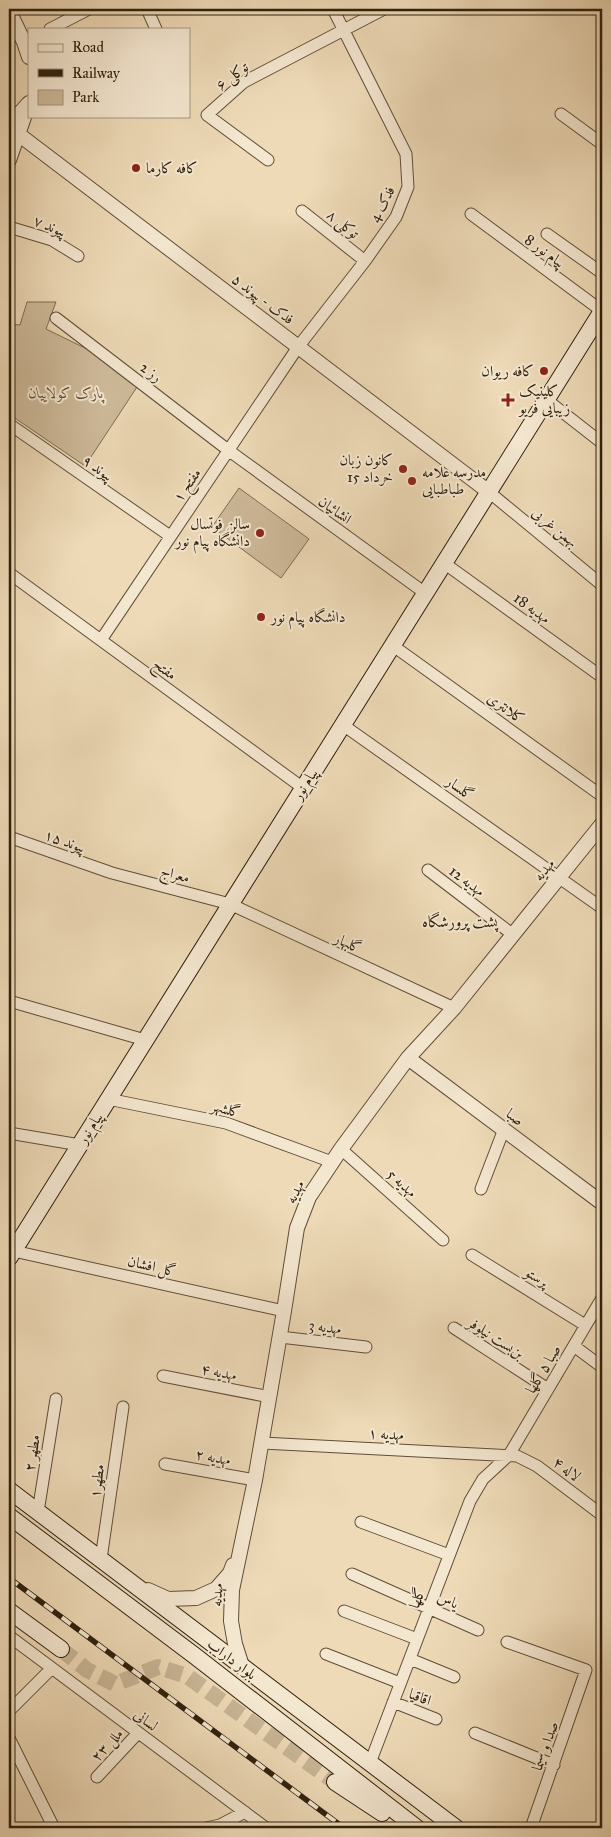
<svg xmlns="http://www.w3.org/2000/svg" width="611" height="1837" font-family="'IM FELL Great Primer',Amiri,serif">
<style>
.green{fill:#ceba9a;stroke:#7e6d54}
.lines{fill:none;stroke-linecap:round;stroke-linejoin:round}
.secondary-tunnel{stroke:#c8b595;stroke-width:16;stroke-dasharray:16 8;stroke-linecap:butt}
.minor-casing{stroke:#5f4e38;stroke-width:13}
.tertiary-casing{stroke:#5f4e38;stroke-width:16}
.secondary-casing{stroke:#2f200e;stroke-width:18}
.minor{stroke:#f4e7d0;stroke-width:11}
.tertiary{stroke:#f4e7d0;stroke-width:14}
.secondary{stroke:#f4e7d0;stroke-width:16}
.rail-casing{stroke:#2f200e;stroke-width:5.5}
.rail{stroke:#f4e7d0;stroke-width:4;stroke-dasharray:11;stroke-linecap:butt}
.poi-dot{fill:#8f2418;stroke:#f4e7d0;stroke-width:2}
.labels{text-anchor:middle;stroke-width:4;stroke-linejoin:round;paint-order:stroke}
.street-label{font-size:15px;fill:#2f200e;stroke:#f4e7d0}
.poi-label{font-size:15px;fill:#2f200e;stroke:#f4e7d0;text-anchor:start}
.park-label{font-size:15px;font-style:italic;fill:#5f4e38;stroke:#f4e7d0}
.neighbourhood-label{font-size:16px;fill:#2f200e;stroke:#f4e7d0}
</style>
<rect width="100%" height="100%" fill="#eedab7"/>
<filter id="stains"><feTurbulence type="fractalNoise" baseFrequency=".004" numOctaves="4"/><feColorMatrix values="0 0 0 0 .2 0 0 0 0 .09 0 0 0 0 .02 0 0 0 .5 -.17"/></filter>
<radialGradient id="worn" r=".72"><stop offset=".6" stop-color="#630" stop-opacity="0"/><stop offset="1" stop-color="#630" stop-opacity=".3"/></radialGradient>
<path class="green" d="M27,302H56L46,329L87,349L139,384L85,466L9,414V324L20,325Z
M239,488L309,539L281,578L212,527Z"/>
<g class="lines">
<path class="secondary-tunnel" d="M61,1649L87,1670L115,1684L158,1667L187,1676L335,1782"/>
<defs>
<path id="minor" d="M147,9L156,29
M50,29L89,9
M561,114L602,144
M268,160L207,115L244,82L384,9
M302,211L365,261
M471,214L602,311
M9,227L52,240L78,256
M547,234L602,273
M56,318L228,450L425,593
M547,400L602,443
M9,424L170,536
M489,492L602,585
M444,563L602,677
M9,573L303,788
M101,640L298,347L365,261L396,217L408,187L406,154L333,9
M392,645L602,796
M343,725L602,908
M9,837L112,873L230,904L454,1008
M428,870L512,934
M9,1001L145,1040
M108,1099L226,1123L332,1162
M9,1133L80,1145
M341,1149L443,1240
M481,1189L504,1129
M9,1250L284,1311
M472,1255L585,1325
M454,1328L548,1389
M280,1337L366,1347
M574,1346L602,1367
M163,1376L270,1397
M262,1443L517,1456L537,1466L602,1515
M165,1464L255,1480
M38,1512L56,1399
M361,1522L449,1555
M101,1559L123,1407
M352,1574L478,1630
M344,1611L417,1639
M9,1636L266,1828
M507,1642L586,1670L531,1828
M326,1654L400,1683
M410,1659L454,1677
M393,1702L436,1719
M9,1711L52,1668
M475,1733L554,1765
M9,1738L54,1828
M370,1763L470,1501L483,1479L509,1455L602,1298
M97,1777L138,1733
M206,1828L220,1825L245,1812"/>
<path id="tertiary" d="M9,11L24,42L29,57
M9,117L20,113L28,104
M9,127L489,492
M9,160L29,103
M408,1058L602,1203
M148,1590L168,1599L196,1598L216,1589L230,1573L233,1565
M242,1666L235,1644L231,1621L232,1590L255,1480L284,1311L297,1228L309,1197L341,1149L408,1058L454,1008L602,824"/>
<path id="secondary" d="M9,1258L602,311
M9,1490L456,1828
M9,1516L195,1656L417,1828
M9,1611L61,1649
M335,1782L382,1813"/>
</defs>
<use href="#minor" class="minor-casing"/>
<use href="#tertiary" class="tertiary-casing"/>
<use href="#secondary" class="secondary-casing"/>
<use href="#minor" class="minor"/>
<use href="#tertiary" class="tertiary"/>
<use href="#secondary" class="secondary"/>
<defs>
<path id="rail" d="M9,1578L344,1828"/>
</defs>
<use href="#rail" class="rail-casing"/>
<use href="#rail" class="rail"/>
</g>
<g class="poi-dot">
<circle cx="136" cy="168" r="5"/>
<circle cx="544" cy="371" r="5"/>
<path d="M505.5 392.5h5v5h5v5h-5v5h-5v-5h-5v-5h5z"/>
<circle cx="403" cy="469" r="5"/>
<circle cx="412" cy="481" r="5"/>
<circle cx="260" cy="533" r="5"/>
<circle cx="261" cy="617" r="5"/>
</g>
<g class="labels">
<g class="street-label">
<text transform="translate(232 76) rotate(-37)" y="5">توکلی ۶</text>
<text transform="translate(382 204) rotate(-62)" y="5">فدک 4</text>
<text transform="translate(343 224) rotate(39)" y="5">توکلی ۸</text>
<text transform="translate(50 226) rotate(22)" y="5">پیوند ۷</text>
<text transform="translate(545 251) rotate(36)" y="5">پیام نور 8</text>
<text transform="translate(263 299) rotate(37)" y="5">فدک - پیوند ۵</text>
<text transform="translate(151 372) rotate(37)" y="5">رز 2</text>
<text transform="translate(98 468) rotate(35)" y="5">پیوند ۹</text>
<text transform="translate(187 485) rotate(-56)" y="5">مفتح ۱</text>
<text transform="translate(335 510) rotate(36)" y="5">انشائیان</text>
<text transform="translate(555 527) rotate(39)" y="5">بهمن غربی</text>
<text transform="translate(532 608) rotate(36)" y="5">مهدیه 18</text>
<text transform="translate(165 669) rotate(36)" y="5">مفتح</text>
<text transform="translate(506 708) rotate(36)" y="5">کلانتری</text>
<text transform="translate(305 784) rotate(-58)" y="5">پیام نور</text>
<text transform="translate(460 788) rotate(35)" y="5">گلسار</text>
<text transform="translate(65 841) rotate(19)" y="5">پیوند ۱۵</text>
<text transform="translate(544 870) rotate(-51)" y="5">مهدیه</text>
<text transform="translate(175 874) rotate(15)" y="5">معراج</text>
<text transform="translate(467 881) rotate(37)" y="5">مهدیه 12</text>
<text transform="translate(348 943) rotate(25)" y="5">گلبهار</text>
<text transform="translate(226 1109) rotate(15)" y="5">گلشهر</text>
<text transform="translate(515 1117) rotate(37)" y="5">صبا</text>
<text transform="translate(90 1128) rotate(-58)" y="5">پیام نور</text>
<text transform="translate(402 1183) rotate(42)" y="5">مهدیه 5</text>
<text transform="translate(295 1192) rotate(-63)" y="5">مهدیه</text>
<text transform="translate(152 1266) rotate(13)" y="5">گل افشان</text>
<text transform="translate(537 1277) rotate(32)" y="5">پرستو</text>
<text transform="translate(325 1327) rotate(7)" y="5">مهدیه 3</text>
<text transform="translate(496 1338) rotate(33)" y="5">بن‌بست نیلوفر</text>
<text transform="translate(543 1369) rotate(-59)" y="5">صبا ۵ گلها</text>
<text transform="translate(219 1372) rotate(11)" y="5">مهدیه ۴</text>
<text transform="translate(386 1434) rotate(3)" y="5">مهدیه ۱</text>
<text transform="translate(32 1453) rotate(-81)" y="5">مطهر ۲</text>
<text transform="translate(213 1457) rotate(10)" y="5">مهدیه ۲</text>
<text transform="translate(567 1469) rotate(37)" y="5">لاله ۴</text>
<text transform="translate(97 1481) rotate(-82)" y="5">مطهر۱</text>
<text transform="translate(217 1595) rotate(-86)" y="5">مهدیه</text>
<text transform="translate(417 1598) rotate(-69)" y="5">گلها</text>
<text transform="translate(448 1600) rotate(23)" y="5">یاس</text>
<text transform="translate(232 1659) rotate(37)" y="5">بلوار داراب</text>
<text transform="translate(420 1697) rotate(21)" y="5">اقاقیا</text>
<text transform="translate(146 1720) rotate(37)" y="5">لسانی</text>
<text transform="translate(107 1745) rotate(-47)" y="5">ملل ۲۳</text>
<text transform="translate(545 1746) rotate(-70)" y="5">صدا و سیما</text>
</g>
<g class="poi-label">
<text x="146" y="173">کافه کارما</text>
<text x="534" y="376" text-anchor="end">کافه ریوان</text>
<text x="519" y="396">کلینیک<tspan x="519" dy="17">زیبایی فریو</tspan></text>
<text x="393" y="465" text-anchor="end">کانون زبان<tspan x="393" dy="17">15 خرداد</tspan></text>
<text x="422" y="477">مدرسه علامه<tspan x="422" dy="17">طباطبایی</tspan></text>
<text x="250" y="529" text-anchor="end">سالن فوتسال<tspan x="250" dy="17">دانشگاه پیام نور</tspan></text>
<text x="271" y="622">دانشگاه پیام نور</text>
</g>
<g class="park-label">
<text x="66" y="398">پارک کولاییان</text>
</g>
<g class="neighbourhood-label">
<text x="460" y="927">پشت پرورشگاه</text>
</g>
</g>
<rect width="611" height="1837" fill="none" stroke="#eedab7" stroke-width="30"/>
<rect x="10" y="10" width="591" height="1817" fill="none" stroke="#2f200e" stroke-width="2.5"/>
<rect x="15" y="15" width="581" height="1807" fill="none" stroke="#2f200e"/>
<rect x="28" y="28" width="162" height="90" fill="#f4e7d0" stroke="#a59782"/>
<rect x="38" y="44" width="25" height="8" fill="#f4e7d0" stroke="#a59782"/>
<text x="72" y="52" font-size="15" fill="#2f200e">Road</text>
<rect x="38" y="69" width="25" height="8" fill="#2f200e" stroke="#a59782"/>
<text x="72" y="78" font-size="15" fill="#2f200e">Railway</text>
<rect x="38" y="90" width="25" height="15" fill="#ceba9a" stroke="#a59782"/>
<text x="72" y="102" font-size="15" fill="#2f200e">Park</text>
<rect width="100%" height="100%" filter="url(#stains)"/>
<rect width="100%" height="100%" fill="url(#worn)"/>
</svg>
